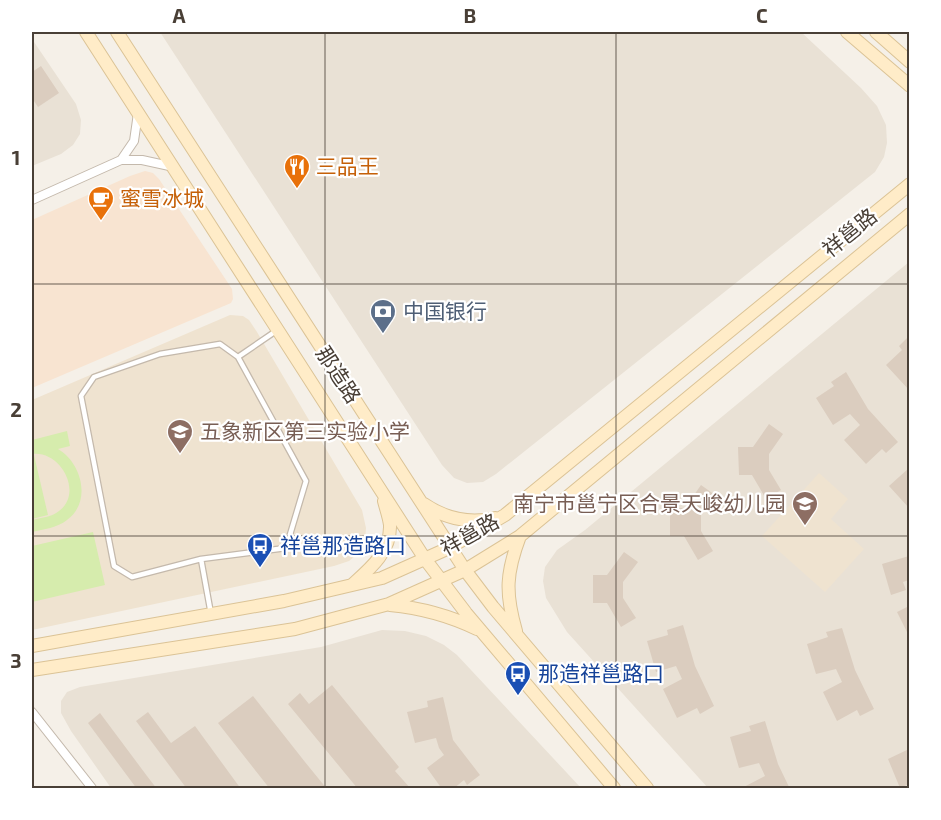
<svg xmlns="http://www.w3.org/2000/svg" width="941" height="820" font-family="'Exo 2','Noto Sans SC',sans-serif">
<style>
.residential{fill:#e9e1d5}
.commercial{fill:#f8e4d1}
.education{fill:#efe3d0}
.green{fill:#d6ecad}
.building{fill:#dbcdbf}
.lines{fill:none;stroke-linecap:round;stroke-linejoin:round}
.lane-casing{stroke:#c4b9ac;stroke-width:7}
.street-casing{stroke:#c4b9ac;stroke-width:10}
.secondary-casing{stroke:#dbc396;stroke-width:14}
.lane{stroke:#fff;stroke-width:4.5}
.street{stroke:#fff;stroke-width:8}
.secondary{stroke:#ffecc8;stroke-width:12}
.grid{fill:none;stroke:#493f36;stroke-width:1.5;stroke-opacity:0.55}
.labels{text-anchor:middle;stroke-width:4.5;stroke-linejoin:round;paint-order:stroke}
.food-label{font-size:21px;fill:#c56008;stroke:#fff;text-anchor:start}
.street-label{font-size:21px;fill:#493f36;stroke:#fff}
.service-label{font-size:21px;fill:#4e5e75;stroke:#fff;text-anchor:start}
.education-label{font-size:21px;fill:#785e54;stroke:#fff;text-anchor:start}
.transit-label{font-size:21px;fill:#164399;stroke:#fff;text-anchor:start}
.neatline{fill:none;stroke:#493f36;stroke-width:2}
.grid-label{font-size:20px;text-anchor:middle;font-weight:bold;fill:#493f36}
</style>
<rect width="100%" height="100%" fill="#f5f0e8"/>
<path class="residential" d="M160,32H801L861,88L877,106L886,125L887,143L884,157L875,172L496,474L483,482L467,483L454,478L442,465Z
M32,39L76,104L81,120L80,134L73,145L61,154L32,166Z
M909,262V788H708L567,632L546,598L543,581L545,567L557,550L585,530Z
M382,630L405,631L426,636L444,645L457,655L581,788H111L71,731L61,713V701L67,692L80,687L321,647Z"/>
<path class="commercial" d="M145,171L153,173L159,179L232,289L233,299L231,303L32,388V220L130,176Z"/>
<path class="education" d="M230,315L243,316L249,320L257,332L362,510L366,528L365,540L359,553L349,561L334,566L32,630V400Z
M819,473L848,499L831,519L864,549L825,592L762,536Z"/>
<path class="green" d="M67,431L70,446L58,449C82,463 92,502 67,520C57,528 44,529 32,532V520C40,518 52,517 59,511C84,492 60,450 32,454V440Z
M32,455H34L48,515L32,519Z
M93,532L105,585L32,602V546Z"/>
<path class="building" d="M41,66L59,93L38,107L32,98V72Z
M909,336V390L886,365L902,350L899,346Z
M846,372L868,409L898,442L886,453L882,449L866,464L844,440L860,425L850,414L833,425L816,398L834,386L831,382Z
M769,424L783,434L769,454V470L781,490L766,499L752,475H739L738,447H753Z
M909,468V508L889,486Z
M701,485L715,495L701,515V531L713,551L698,560L684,536H670V508H685Z
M624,552L638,562L623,582V598L636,618L621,627L607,603H593V575H607Z
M909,556V580L903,582L906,590L891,595L882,564Z
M909,606V636L897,612Z
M683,625L695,666L714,706L700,714L697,708L677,718L663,689L682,679L676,666L656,672L647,641L668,635L667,630Z
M842,628L855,670L874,709L860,716L857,710L837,721L823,692L842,682L836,669L816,674L807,644L828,637L826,632Z
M332,685L399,767L395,771L411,789H358L288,704L300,693L309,704Z
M253,696L305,762L327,789H270L218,723Z
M443,697L453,740L480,775L467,785L464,780L453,789H442L427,768L444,755L439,748L436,738L415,743L407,712L428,707L427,701Z
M148,712L171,743L195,726L241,789H187L136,721Z
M100,713L147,776L157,789H137L88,723Z
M765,721L778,764L790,789H740L765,776L759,763L739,768L730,737L751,731L749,726Z
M909,749V784L900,788L888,759Z"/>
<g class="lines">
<defs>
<path id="lane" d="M201,559L132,577L114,566L81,396L94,377L160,354L220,344L238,357
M211,614L201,559L286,548L306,481L238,357L276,331"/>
<path id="street" d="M138,113L134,141L121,160H142L174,167
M32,200L121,160
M32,712L92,788"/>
<path id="secondary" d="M86,32L425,559L466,613L614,788
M117,32L465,570L493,607L647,788
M847,32L910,86
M876,32L910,62
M424,504C446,519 469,524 495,518
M353,584C371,568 391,551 390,525C389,517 386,509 384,501
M390,605C422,608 448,615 477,629
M516,631C505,593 506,573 520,536
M32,646L284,601L382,578L449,548L505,515L910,184
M32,670L295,629L389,604L465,570L520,536L910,214"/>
</defs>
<use href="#lane" class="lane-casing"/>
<use href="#street" class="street-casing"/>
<use href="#secondary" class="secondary-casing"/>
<use href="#lane" class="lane"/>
<use href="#street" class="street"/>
<use href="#secondary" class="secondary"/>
</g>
<path class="grid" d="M325,32V788M616,32V788M32,284H910M32,536H910"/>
<defs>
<symbol id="restaurant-pin" viewBox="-11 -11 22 30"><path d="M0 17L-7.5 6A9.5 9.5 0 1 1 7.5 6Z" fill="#e8710a" stroke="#fff"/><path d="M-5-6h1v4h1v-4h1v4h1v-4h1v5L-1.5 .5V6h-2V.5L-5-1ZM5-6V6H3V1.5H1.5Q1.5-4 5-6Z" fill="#fff"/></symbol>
<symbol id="cafe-pin" viewBox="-11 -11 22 30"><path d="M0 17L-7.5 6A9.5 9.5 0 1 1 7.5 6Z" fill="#e8710a" stroke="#fff"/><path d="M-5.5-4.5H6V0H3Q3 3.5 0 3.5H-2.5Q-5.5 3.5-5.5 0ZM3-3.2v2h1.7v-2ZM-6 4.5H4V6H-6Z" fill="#fff"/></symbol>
<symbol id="bank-pin" viewBox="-11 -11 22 30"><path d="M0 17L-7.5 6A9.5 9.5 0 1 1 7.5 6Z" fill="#5c6f8a" stroke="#fff"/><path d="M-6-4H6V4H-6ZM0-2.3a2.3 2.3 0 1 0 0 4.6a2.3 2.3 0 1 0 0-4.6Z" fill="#fff"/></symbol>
<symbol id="school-pin" viewBox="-11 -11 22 30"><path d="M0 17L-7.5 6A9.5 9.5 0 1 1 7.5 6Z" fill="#8d6e63" stroke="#fff"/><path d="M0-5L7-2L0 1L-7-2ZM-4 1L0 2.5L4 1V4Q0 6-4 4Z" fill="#fff"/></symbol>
<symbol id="bus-pin" viewBox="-11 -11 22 30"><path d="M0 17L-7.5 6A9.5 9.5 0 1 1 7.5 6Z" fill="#1a4fb4" stroke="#fff"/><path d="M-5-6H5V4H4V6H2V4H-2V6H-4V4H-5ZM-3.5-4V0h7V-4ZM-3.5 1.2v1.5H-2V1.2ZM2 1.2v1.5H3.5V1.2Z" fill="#fff"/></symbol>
</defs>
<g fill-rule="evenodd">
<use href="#restaurant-pin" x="282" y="152" width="30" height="40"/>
<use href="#cafe-pin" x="86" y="184" width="30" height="40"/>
<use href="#bank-pin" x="368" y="297" width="30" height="40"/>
<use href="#school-pin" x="165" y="417" width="30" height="40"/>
<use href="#school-pin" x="790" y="489" width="30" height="40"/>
<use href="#bus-pin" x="245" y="531" width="30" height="40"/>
<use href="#bus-pin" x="503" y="659" width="30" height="40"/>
</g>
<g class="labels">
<g class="food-label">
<text x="316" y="174">三品王</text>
<text x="120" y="206">蜜雪冰城</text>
</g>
<g class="street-label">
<text transform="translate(850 233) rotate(-39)" y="7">祥邕路</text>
<text transform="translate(338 375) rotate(57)" y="7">那造路</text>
<text transform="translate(470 535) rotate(-29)" y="7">祥邕路</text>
</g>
<g class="service-label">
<text x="403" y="319">中国银行</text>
</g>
<g class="education-label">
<text x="200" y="439">五象新区第三实验小学</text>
<text x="786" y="511" text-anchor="end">南宁市邕宁区合景天峻幼儿园</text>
</g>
<g class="transit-label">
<text x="280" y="553">祥邕那造路口</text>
<text x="538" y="681">那造祥邕路口</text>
</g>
</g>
<rect width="941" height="820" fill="none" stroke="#ffffff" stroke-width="66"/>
<rect x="33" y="33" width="875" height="754" class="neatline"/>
<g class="grid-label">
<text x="179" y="23">A</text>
<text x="470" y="23">B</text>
<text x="762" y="23">C</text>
<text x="16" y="165">1</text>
<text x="16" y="417">2</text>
<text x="16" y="668">3</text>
</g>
</svg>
